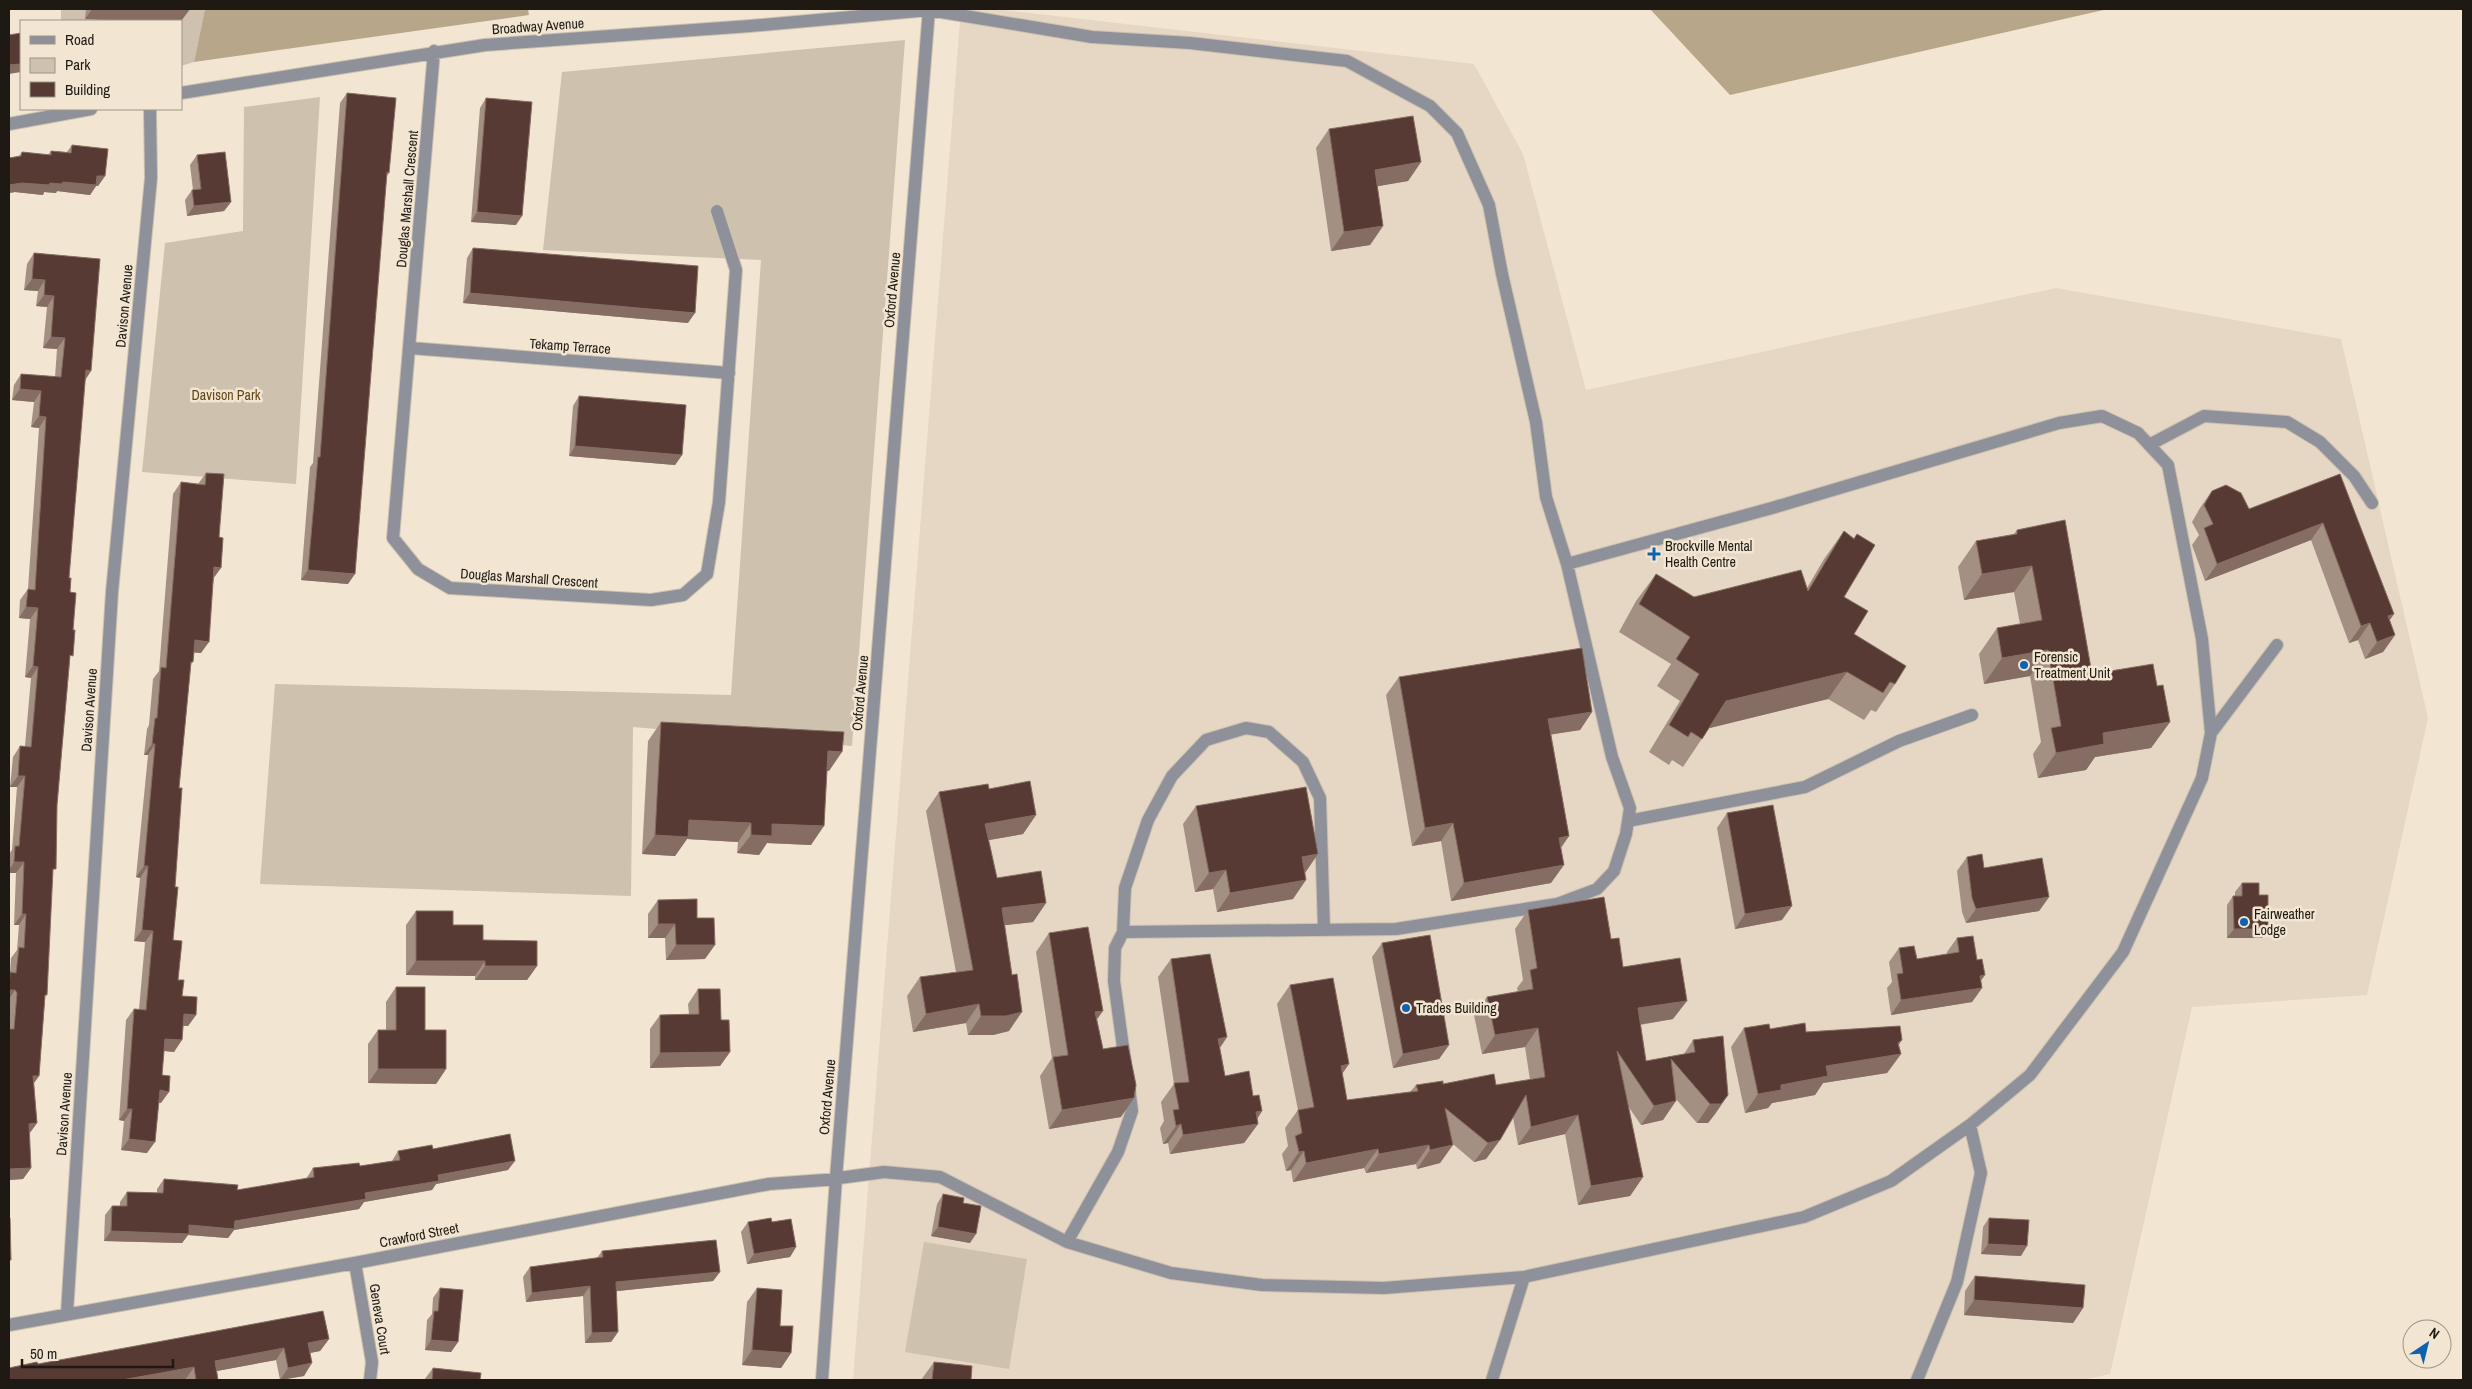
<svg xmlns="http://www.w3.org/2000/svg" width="2472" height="1389" font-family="'Archivo Narrow',sans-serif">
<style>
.education{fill:#e6d6c4}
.green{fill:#cec1ae}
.forest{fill:#b8a68a}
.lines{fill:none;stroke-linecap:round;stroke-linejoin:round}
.minor-casing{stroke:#ccc0b0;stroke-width:14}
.minor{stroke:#8e9199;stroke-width:12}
.wall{fill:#a49082}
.shaded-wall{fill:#866d63}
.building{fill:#573a33;stroke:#866d63}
.poi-dot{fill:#0e63b1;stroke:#f2e5d2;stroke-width:2}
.labels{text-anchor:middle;stroke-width:5;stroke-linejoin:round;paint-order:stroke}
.street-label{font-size:14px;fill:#1e1a13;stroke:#f2e5d2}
.park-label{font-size:14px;fill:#614615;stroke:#f2e5d2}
.poi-label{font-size:14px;fill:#1e1a13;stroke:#f2e5d2;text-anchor:start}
</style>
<rect width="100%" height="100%" fill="#f2e5d2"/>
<path class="education" d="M961,9H995L1474,64L1523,154L1586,390L2056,288L2341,339L2428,718L2367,995L2192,1007L2110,1374L2082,1380H853Z"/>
<path class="green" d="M61,9H205L194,62L181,66V21H61Z
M905,40L852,746L633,727L631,896L260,884L275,684L731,695L761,260L543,250L562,72Z
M320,97L296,484L142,472L165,243L243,231L244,107Z
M924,1242L1027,1259L1009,1369L905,1352Z"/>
<path class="forest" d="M205,9H528L529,15L194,62Z
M1650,9H2108L1730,95Z"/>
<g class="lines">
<defs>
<path id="minor" d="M434,51L393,538L418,569L450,588L651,600L683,595L707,574L719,502L736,270L717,211
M181,93L485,45L750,26L929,10L1092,37L1190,43L1347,61L1430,106L1457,133L1489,205L1502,274L1536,422L1546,497L1567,564L1612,757L1630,808L1626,834L1614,871L1597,889L1557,904L1396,929L1123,932L1115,948L1114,981L1125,1062
M9,124L91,109
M410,348L729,373
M2149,445L2204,416L2287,422L2320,442L2354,476L2372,503
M2211,733L2277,645
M1628,821L1805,787L1899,741L1972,715
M1123,932L1125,888L1148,820L1172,776L1206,740L1246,728L1269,732L1303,762L1320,798L1324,930
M1067,1242L1118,1152L1132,1111L1129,1087
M355,1263L372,1362L370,1380
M67,1313L112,592L151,178L150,109
M9,1325L355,1263L769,1184L824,1180L884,1172L940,1177L1067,1242L1171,1273L1262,1285L1384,1288L1524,1277L1804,1217L1891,1181L1970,1125L2030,1075L2123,952L2202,778L2211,733L2202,639L2168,465L2138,433L2102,416L2059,423L1772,508L1567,564
M822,1380L836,1178L929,9
M1492,1380L1524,1277
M1917,1380L1957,1282L1981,1173L1970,1125"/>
</defs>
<use href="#minor" class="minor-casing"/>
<use href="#minor" class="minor"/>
</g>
<path class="wall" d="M86,9H190L181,21H130L85,19Z
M347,93L389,173L387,176L348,584L301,580L310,467L313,463L340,103Z
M486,98L516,225L471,222L480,108Z
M1329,129L1421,162L1408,181L1377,186L1383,226L1370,245L1331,251L1316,148Z
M72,145L105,176L98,186H96L90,195L57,191L56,193L44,192L43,195L15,192L9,193V158L19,156L22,152L48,155L51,151L67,152Z
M197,155L231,202L224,211L187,216L185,200L192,190H193L190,165Z
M473,248L688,323L463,303L467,258Z
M34,253L100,259L85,380L69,578L70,592V660L57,805L45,999L39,1076L34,1083L37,1123L29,1134L31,1168L23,1179L9,1180V973L10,972L11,958L17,950L19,925H14L16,873H9V854L12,850L17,787H10L13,757L20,746H25L31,678L25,677L30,619L19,618L20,600L28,589L39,428L31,427L34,402L12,400L14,385L21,374L55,377L57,349L43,348L47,307L36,306L38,291L24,290L27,264Z
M579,396L682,455L675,465L569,456L573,406Z
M206,473L214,578L201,653L194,652L191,665L179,788L173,940L178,980L182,996L196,1015L188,1026H183L174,1052L164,1051L162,1075L161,1103L159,1102L147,1153L121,1150L124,1121L119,1120L126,1020L134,1009H139L145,942L134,941L140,878L136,877L148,755H144L147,729L149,725L153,679L159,671L173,494L181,482L198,484Z
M2340,474L2394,614L2389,621L2395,635L2383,652L2365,659L2358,640L2349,643L2311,540L2205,581L2192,545L2199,535L2192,522L2200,508L2212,491L2249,509Z
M2017,530L2092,674L2157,686L2170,722L2151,748L2095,757L2086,770L2038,778L2033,754L2041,742L2030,676L1984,684L1979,654L1997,628L2020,624L2014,592L1964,600L1958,567L1976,541L2014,534Z
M1844,531L1854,538L1857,534L1844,597L1854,634L1895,684L1876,712L1871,710L1864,720L1828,699L1709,728L1683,767L1672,760L1669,765L1649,752L1680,701L1657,686L1671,664L1619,632L1636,601L1656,574L1694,597L1807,588L1824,559Z
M1399,677L1592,712L1580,730L1551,734L1569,836L1561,848L1551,883L1451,901L1441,841L1412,846L1386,695Z
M661,722L829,771H827L811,845L767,843L759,855L737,853L738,842L687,839L675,856L642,854L648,741Z
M989,789L1036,815L1023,834L989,840L997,878L1046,903L1033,922L1005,925L1009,1031L993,1035H968L966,1023L913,1032L907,996L920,977L956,972L926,811L939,792Z
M1196,806L1305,873L1293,899L1217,912L1213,889L1195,892L1183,824Z
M1727,813L1782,920L1735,929L1717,828Z
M1967,857L1984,868L2049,897L2039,911L1966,923L1962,912L1957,871Z
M2242,883L2259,895L2262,938H2227V905L2233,896H2235V892Z
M658,900L697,918L705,959L666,960L665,938H648V914Z
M1528,910L1611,939L1623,967L1673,1019L1640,1025L1646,1061L1684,1054L1693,1040L1728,1095L1715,1114L1708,1123H1697L1676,1099L1663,1120L1641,1125L1628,1106L1643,1177L1630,1196L1578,1205L1565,1134L1518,1145L1513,1117L1500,1140L1486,1159L1474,1162L1453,1144L1440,1163L1417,1169L1416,1164L1366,1173L1364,1168L1293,1182L1291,1170L1286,1171L1282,1154L1288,1146L1285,1128L1298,1110L1277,1004L1290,985L1342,1074L1347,1100L1410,1092L1416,1085H1496L1530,1080L1525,1047L1482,1054L1474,1015L1487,997L1518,992L1517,988L1523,980L1515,929Z
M416,911L453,925L483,940L537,966L527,980H475V976L406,975V925Z
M1049,933L1097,1019L1103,1049L1121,1117L1049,1129L1040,1076L1052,1058L1036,952Z
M1957,938L1981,981L1982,988L1972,1002L1891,1015L1887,988L1892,982L1889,962L1899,948L1917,959L1947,954V952Z
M1382,943L1449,1045L1439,1059L1393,1068L1372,957Z
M1171,959L1227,1037L1220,1048L1225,1076L1253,1096L1262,1111L1257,1119L1258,1124L1244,1143L1170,1154L1168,1143L1163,1144L1160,1128L1164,1121L1161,1102L1174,1084L1158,977Z
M396,987L425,1030L446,1069L436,1084L368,1083V1044L378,1030H386V1002Z
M698,989L721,1020L730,1052L720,1066L650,1068V1029L660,1015L689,1014L688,1004Z
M1744,1028L1806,1032L1898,1045L1901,1054L1887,1073L1823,1083L1815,1095L1772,1103L1768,1108L1745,1113L1731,1047Z
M433,1149L508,1170L436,1184L432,1190L364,1202L359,1209L234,1230L228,1238L188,1235L182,1243L104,1241L105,1215L112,1206H120V1202L127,1192L157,1193V1189L164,1179L237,1190L306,1179L313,1168L360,1166L392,1161L398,1151Z
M943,1194L963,1203L970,1243L931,1236L937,1204Z
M1989,1218L2021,1256L1981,1254L1983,1227Z
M748,1222H772L796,1247L790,1257L747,1264L741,1232Z
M602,1251L720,1272L713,1281L616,1291L618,1332L611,1342L585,1343L583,1296L526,1302L523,1277L530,1267L597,1258Z
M1975,1276L2083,1308L2073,1323L1964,1315L1965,1291Z
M440,1288L458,1342L451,1352L425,1350L427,1320L432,1314L433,1298Z
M757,1288L780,1326L791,1353L781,1368L742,1365L747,1302Z
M329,1339L320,1351L310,1353L304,1376L280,1380L276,1360L217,1371L218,1380H185L38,1364Z
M934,1362L971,1380H921Z
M433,1368L480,1380H424Z"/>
<path class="shaded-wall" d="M92,9H190L181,21H130L85,19Z
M21,64V72L9,74V65Z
M1421,162L1408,181L1362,189L1375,170Z
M97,176H105L98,186H96L90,195L57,191L56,193L44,192L43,195L15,192L9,193V185L22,183H50L63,182Z
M231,202L224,211L187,216L194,206Z
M477,212L522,216L516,225L471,222Z
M1383,226L1370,245L1331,251L1344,232Z
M32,279L45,280L38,291L24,290Z
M470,293L695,313L688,323L463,303Z
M44,295L54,296L47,307L36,306Z
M51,337L65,338L57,349L43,348Z
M86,370L91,371L84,382Z
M20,389L41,391L34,402L12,400Z
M39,416L46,417L39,428L31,427Z
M575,446L682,455L675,465L569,456Z
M2323,523L2311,540L2205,581L2217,564Z
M2032,566L2014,592L1964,600L1982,574Z
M214,567L221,568L213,579Z
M308,570L355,574L348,584L301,580Z
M26,607L38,608L30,619L19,618Z
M2394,614L2382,631L2388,616Z
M2370,623L2358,640L2349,643L2361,626Z
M2395,635L2383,652L2365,659L2377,642Z
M195,640L209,642L201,653L187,652Z
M2048,650L2030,676L1984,684L2002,658Z
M33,666L38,667L31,678L25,677Z
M1847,672L1828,699L1706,729L1726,701Z
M1592,712L1580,730L1536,737L1548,719Z
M2170,722L2151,748L2095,757L2086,770L2038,778L2056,753L2103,733Z
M152,744H155L148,755H144Z
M828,751L842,752L829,771L815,770Z
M18,776H25L17,787H10Z
M1036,815L1023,834L972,843L985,824Z
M689,820L751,823L738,842L687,839L675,856L642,854L655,835Z
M1453,823L1441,841L1412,846L1425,828Z
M772,824L824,826L811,845L767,843L759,855L737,853L751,835Z
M1569,836L1556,854L1559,838Z
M1318,854L1305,873L1289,876L1302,857Z
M14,862H24L16,873H9V870Z
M1564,865L1551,883L1451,901L1464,883Z
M144,866H148L140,878L136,877Z
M1226,870L1213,889L1195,892L1209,873Z
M1306,880L1293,899L1217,912L1230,893Z
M2049,897L2039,911L1966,923L1976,909Z
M1046,903L1033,922L989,927L1002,908Z
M1792,906L1782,920L1735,929L1745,914Z
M22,914H26L19,925H14Z
M658,924H675L665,938H648Z
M2234,929H2268L2262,938H2227Z
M142,930L153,931L145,942L134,941Z
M676,945H715L705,959L666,960Z
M416,961H485L475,976L406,975Z
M485,966H537L527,980H475Z
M1985,975L1975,989L1982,988L1972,1002L1891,1015L1901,1000L1980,976Z
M9,990H15L9,999Z
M1687,1001L1673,1019L1624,1027L1638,1008Z
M979,1004L966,1023L913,1032L926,1014Z
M1103,1011L1090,1029L1095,1012Z
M1022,1012L1009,1031L993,1035H968L981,1016Z
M184,1014L196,1015L188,1026L176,1025Z
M1538,1028L1525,1047L1482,1054L1495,1035Z
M1227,1037L1214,1056L1218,1039Z
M165,1039L182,1040L174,1052L157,1050Z
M1902,1040L1891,1056L1901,1054L1887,1073L1823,1083L1815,1095L1772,1103L1768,1108L1745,1113L1758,1094L1826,1066L1898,1043Z
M1449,1045L1439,1059L1393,1068L1403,1054Z
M730,1052L720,1066L650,1068L660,1053Z
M1349,1064L1336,1083L1341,1066Z
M378,1069H446L436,1084L368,1083Z
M33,1076H39L31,1087Z
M160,1090L169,1092L161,1103L152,1102Z
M1728,1095L1715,1114L1708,1123H1697L1710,1104Z
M1134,1098L1121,1117L1049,1129L1062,1110Z
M1676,1101L1663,1120L1641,1125L1654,1106Z
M127,1109H132L124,1121L119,1120Z
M1262,1111L1253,1125L1258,1124L1244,1143L1170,1154L1183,1135L1256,1112Z
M1578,1115L1565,1134L1518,1145L1531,1127Z
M37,1123L29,1134V1124Z
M1181,1124L1168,1143L1163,1144L1176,1126Z
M129,1139L155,1142L147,1153L121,1150Z
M1500,1140L1486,1159L1474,1162L1488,1143Z
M1429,1145L1416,1164L1366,1173L1379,1154Z
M1453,1145L1440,1163L1417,1169L1430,1150Z
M1378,1149L1364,1168L1293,1182L1306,1163Z
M1304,1151L1291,1170L1286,1171L1299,1152Z
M515,1161L508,1170L436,1184L432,1190L364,1202L359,1209L234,1230L228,1238L188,1235L182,1243L104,1241L111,1231L235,1221L365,1193L438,1175Z
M31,1168L23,1179L9,1180V1169Z
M1643,1177L1630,1196L1578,1205L1591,1186Z
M938,1227L976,1234L970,1243L931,1236Z
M1988,1244L2027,1246L2021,1256L1981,1254Z
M796,1247L790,1257L747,1264L754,1254Z
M720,1272L713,1281L609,1292L616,1282Z
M590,1286L583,1296L526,1302L532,1293Z
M1974,1300L2083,1308L2073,1323L1964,1315Z
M618,1332L611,1342L585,1343L592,1333Z
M329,1339L320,1351L300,1355L308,1343Z
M431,1340L458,1342L451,1352L425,1350Z
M284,1348L276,1360L206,1373L215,1361Z
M752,1350L791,1353L781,1368L742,1365Z
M312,1363L304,1376L280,1380L288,1368Z
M194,1367L185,1380H122Z"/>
<path class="building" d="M21,33V64L9,65V35Z
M347,93L396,98L389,173L387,172L355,574L308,570L318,457H320Z
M486,98L532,102L522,216L477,212Z
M1413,116L1421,162L1375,170L1383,226L1344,232L1329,129Z
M72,145L108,149L105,176H97L96,185L63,182L62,184L50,183L49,185L22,183L9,185V158L21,156L22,152L51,155V151L71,153Z
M225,152L231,202L194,206L192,190L201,189L197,155Z
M473,248L698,266L695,313L470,293Z
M34,253L100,259L91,371L86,370L69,578H71L70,592L76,593L73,630H75L73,656L70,655L57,805L56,869H53L47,995H45L39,1076H33L37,1123L29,1124L31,1168L9,1169V1029H14L17,993L15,990H9L10,972L16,973L19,947L24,948L26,914H22L24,862H14L15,846H19L25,776H18L20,746L31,747L38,667L33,666L38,608L26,607L28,589L35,590L46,417L39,416L41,391L20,389L21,374L61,377L65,338L51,337L54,296L44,295L45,280L32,279Z
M579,396L686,405L682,455L575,446Z
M206,473L224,474L219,537L223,538L221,568L214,567L209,642L195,640L193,662H191L179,788H182L175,887H178L173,940L182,941L178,980H184L182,996L197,997L196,1015L184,1014L182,1040L165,1039L162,1075L170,1076L169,1092L160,1090L155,1142L129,1139L132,1109H127L134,1009L146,1010L153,931L142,930L148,866H144L155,744H152L155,718H157L161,667L166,668L181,482L205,485Z
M2340,474L2394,614L2388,616L2395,635L2377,642L2370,623L2361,626L2323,523L2217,564L2204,528L2213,524L2204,505L2212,491L2226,485L2241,493L2249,509Z
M2065,520L2092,674L2153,664L2157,686L2163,685L2170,722L2103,733L2104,744L2056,753L2051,728L2061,726L2048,650L2002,658L1997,628L2042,620L2032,566L1982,574L1976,541L2017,534V530Z
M1844,531L1854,539L1857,534L1875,545L1844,597L1868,611L1854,634L1906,666L1895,684L1890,682L1883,693L1847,672L1726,701L1702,739L1691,732L1688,737L1669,725L1699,674L1676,659L1690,637L1639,604L1656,574L1694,597L1801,570L1808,591Z
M1582,648L1592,712L1548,719L1569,836L1559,838L1564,865L1464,883L1453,823L1425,828L1399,677Z
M661,722L844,732L842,752L828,751L824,826L772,824V836L751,835V823L689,820L688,837L655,835Z
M1030,781L1036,815L985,824L997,878L1041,871L1046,903L1002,908L1012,975L1017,974L1022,1012L1006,1016H981L979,1004L926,1014L920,977L973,970L939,792L988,784L989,789Z
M1306,787L1318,854L1302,857L1306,880L1230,893L1226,870L1209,873L1196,806Z
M1773,805L1792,906L1745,914L1727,813Z
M1982,854L1984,868L2042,858L2049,897L1976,909L1972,898L1967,857Z
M2242,883H2259V895H2268V929H2234L2233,896H2242Z
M1604,897L1611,939L1619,938L1623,967L1680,958L1687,1001L1638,1008L1646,1061L1695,1052L1693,1040L1723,1036L1728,1095L1721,1104H1710L1671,1059L1676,1101L1654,1106L1617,1051L1643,1177L1591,1186L1578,1115L1531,1127L1526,1095L1500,1140L1488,1143L1445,1108L1453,1145L1430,1150L1429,1145L1379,1154L1378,1149L1306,1163L1304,1151L1299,1152L1295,1136L1302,1133L1298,1110L1314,1107L1290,985L1333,978L1349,1064L1341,1066L1347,1100L1418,1091L1416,1085L1443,1081V1084L1494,1074L1496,1085L1545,1077L1538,1028L1495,1035L1487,997L1533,989L1530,970L1537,968L1528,910Z
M697,899V918H714L715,945H676L675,924H658V900Z
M416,911H453V925H483V940L537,941V966H485V961H416Z
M1088,927L1103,1011L1095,1012L1103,1049L1128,1045L1136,1085L1134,1098L1062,1110L1053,1057L1068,1055L1049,933Z
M1430,935L1449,1045L1403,1054L1382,943Z
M1973,936L1977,960L1982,959L1985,975L1980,976L1982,988L1901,1000L1897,974L1903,973L1899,948L1914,946L1917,959L1959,952L1957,938Z
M1210,954L1227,1037L1218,1039L1225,1076L1249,1071L1253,1096L1259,1095L1262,1111L1256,1112L1258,1124L1183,1135L1181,1124L1176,1126L1173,1110L1179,1109L1174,1083L1189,1082L1171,959Z
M396,987H425V1030H446V1069H378V1030H396Z
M698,989H720L721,1020H729L730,1052L660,1053V1015L699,1014Z
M1805,1023L1806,1032L1900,1026L1902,1040L1898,1043L1901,1054L1826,1066L1828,1076L1781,1085V1090L1758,1094L1744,1028L1769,1024L1770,1029Z
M510,1134L515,1161L438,1175L439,1181L365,1193L366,1199L235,1221L234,1229L189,1225V1234L111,1231L112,1206H127V1192L163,1193L164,1179L238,1185L237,1190L314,1177L313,1168L359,1163L360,1166L400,1160L398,1151L432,1145L433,1149Z
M943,1194L964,1198L963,1203L981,1206L976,1234L938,1227Z
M9,1218H10L11,1260H9Z
M771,1218L772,1222L791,1219L796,1247L754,1254L748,1222Z
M1989,1218L2029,1220L2027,1246L1988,1244Z
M716,1240L720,1272L616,1282L618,1332L592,1333L590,1286L532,1293L530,1267L603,1257L602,1251Z
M1975,1276L2085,1285L2083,1308L1974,1300Z
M440,1288L463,1290L458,1342L431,1340L434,1311H438Z
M757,1288L782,1290L780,1326H793L791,1353L752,1350Z
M323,1311L329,1339L308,1343L312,1363L288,1368L284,1348L215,1361L218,1380H196L194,1367L122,1380H9V1368L37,1362L38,1364L179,1338Z
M934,1362L972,1366L971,1380H932Z
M433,1368L481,1373L480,1380H432Z"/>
<g class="poi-dot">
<path d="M1651.5 546.5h5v5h5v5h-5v5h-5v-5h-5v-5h5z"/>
<circle cx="2024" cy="665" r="5"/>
<circle cx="2244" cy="922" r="5"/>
<circle cx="1406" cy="1008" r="5"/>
</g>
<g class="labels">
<g class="street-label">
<text transform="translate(538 26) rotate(-4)" y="5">Broadway Avenue</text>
<text transform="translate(407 199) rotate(-85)" y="5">Douglas Marshall Crescent</text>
<text transform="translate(892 290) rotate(-85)" y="5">Oxford Avenue</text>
<text transform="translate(124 306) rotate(-85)" y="5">Davison Avenue</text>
<text transform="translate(570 346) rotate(4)" y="5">Tekamp Terrace</text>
<text transform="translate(529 578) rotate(4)" y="5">Douglas Marshall Crescent</text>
<text transform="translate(860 693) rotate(-85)" y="5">Oxford Avenue</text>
<text transform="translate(89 710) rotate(-86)" y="5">Davison Avenue</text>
<text transform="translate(827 1097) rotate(-85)" y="5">Oxford Avenue</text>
<text transform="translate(64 1114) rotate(-86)" y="5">Davison Avenue</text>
<text transform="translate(419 1235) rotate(-11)" y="5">Crawford Street</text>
<text transform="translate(380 1319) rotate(81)" y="5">Geneva Court</text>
</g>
<g class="park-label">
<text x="226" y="400">Davison Park</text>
</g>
<g class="poi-label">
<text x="1665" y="551">Brockville Mental<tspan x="1665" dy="16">Health Centre</tspan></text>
<text x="2034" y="662">Forensic<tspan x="2034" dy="16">Treatment Unit</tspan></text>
<text x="2254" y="919">Fairweather<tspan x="2254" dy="16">Lodge</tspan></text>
<text x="1416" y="1013">Trades Building</text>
</g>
</g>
<rect width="2472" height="1389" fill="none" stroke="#1e1a13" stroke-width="20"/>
<rect x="20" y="20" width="162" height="90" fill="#f2e5d2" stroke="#9d9486"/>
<rect x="30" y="36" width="25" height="8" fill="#8e9199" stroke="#9d9486"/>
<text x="65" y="45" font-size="15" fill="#1e1a13">Road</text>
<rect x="30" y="58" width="25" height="15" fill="#cec1ae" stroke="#9d9486"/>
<text x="65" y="70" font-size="15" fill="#1e1a13">Park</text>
<rect x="30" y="82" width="25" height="15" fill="#573a33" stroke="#9d9486"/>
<text x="65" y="95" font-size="15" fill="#1e1a13">Building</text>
<g transform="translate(2427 1344) rotate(35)"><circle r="24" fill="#f2e5d2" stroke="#9d9486"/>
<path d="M0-4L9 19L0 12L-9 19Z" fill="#0e63b1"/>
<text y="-8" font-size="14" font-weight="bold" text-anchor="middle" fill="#1e1a13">N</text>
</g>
<path d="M22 1359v8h151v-8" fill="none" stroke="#1e1a13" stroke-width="2.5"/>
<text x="30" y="1359" font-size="15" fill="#1e1a13" stroke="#f2e5d2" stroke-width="4" paint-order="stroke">50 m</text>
</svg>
